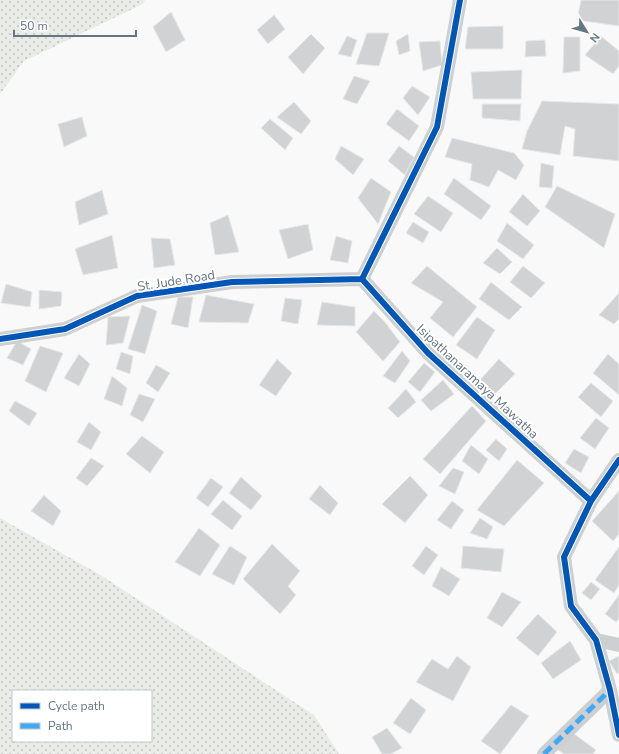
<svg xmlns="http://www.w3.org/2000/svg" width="619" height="754" font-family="'Nunito Sans',sans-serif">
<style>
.grass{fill:url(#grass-dots);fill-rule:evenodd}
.building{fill:#d0d2d3;stroke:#e8e8e8}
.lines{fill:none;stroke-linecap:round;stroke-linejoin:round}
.minor{stroke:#cecfd0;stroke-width:14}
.quiet{stroke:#3fa9f5;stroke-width:5;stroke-dasharray:10 5;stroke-linecap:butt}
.cycleway-casing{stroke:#fff;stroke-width:8}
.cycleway{stroke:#0057b8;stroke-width:6}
.labels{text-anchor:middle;stroke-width:4;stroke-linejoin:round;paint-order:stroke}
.street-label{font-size:13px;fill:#657683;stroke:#fff}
</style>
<defs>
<pattern id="grass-dots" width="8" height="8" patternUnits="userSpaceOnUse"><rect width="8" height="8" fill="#e8ebe6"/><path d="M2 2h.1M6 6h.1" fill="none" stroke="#c0c3c0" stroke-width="1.8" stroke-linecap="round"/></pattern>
</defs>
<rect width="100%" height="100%" fill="#f9f9f9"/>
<path class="grass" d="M0,0H145L143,4L24,61L0,94Z
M0,518L102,576L314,715L339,754H0ZM13,691H151V741H13Z"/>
<path class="building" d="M581,0H619V26L577,20Z
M171,12L185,40L166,52L153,27Z
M274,15L285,29L268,44L257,30Z
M503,26V49H465L468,27Z
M367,33H389L379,66L356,64Z
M311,34L325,48L303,74L288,57Z
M408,34L410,51L399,55L396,41Z
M347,36L357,40L351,57L338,54Z
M601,36L619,51V66L613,74L585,55Z
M564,37H580V71L563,73Z
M545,40L546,56L525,57L526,41Z
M440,41L442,65L423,71L419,42Z
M522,70L521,99H473L471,72Z
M354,76L370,81L357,104L343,99Z
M412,86L430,97L418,115L403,98Z
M542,101L619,104V161L573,156L575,129L565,126L560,155L522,149L527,131Z
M294,102L311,121L301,134L277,117Z
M482,104H521L520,121L482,118Z
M397,109L419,126L409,141L386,124Z
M82,117L87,136L64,147L58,124Z
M270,119L293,138L285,150L261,128Z
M452,138L514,153L524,165L516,180L498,170L489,187L470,180L472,164L445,157Z
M341,146L364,159L353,175L335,159Z
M399,146L414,157L405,175L388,161Z
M541,163L554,166L552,188L539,187Z
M371,178L391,192L378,224L358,198Z
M454,178L491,206L481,220L444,194Z
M557,186L615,214L604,248L545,207Z
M102,190L108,214L79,225L75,202Z
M523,194L540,211L527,226L509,212Z
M428,196L453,213L441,232L414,214Z
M228,215L239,252L215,255L210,223Z
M413,222L429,232L423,243L406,233Z
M507,223L534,245L523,259L497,241Z
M308,224L313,250L288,259L279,230Z
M112,235L118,268L83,275L75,249Z
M336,236L352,241L348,263L330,260Z
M151,238L170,239L175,265L154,268Z
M497,248L512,262L500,274L483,263Z
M427,266L477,307L453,337L430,318L443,302L411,283Z
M523,266L545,283L531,298L510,282Z
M491,282L522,307L509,320L479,299Z
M6,284L32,292L30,307L1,303Z
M39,290L62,292L61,306L39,309Z
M619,293V319L614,324L599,315Z
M206,295L254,304L248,323L199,322Z
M178,297H193L188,328L171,324Z
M285,298L302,300L298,324L281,321Z
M322,302L355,307V326L317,325Z
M142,305L157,311L145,354L128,349Z
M374,311L384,321L400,342L383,361L356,332Z
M130,316L123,343L106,345L108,317Z
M477,317L495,330L477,359L456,345Z
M17,341L31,349L23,365L7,358Z
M40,346L63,353L46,392L25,381Z
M402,351L410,361L395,383L383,376Z
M121,352L133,356L130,374L116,369Z
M79,354L90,364L79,386L64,378Z
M608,354L619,364V395L593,373Z
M277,359L292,373L276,396L259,385Z
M499,359L515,374L494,395L478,382Z
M424,363L435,372L420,392L408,382Z
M156,365L170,373L158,392L146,383Z
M112,376L127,388L122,406L104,399Z
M443,380L454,394L431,411L421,400Z
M591,383L613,401L601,417L578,397Z
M406,389L416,402L398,418L388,408Z
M139,394L155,399L143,422L130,415Z
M15,401L37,413L29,426L9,411Z
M472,406L486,421L440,474L423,459Z
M596,418L609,428L595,449L580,438Z
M89,422L101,432L91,450L77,442Z
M142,436L164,452L150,473L126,454Z
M496,439L507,449L499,461L486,450Z
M471,445L488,459L479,474L462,461Z
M574,449L589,457L581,473L565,463Z
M91,458L104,466L87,486L76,478Z
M517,460L544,483L504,526L477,510Z
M453,468L464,472L455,494L439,486Z
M410,476L428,495L405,523L382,504Z
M241,477L262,496L251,510L229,493Z
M211,478L223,487L208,507L196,498Z
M320,485L338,503L330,515L309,499Z
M619,491V534L613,541L592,521Z
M44,495L61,511L53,526L31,511Z
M223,500L242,516L232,530L211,514Z
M452,501L464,510L451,529L437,520Z
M480,518L493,527L487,539L470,533Z
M199,528L220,545L200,576L175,562Z
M272,544L300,571L288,586L296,595L280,614L243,579Z
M230,546L247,557L234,585L212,574Z
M426,546L438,555L424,575L412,566Z
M463,546L504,549L501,572L461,568Z
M619,547V585L614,593L595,580Z
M441,567L460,579L449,596L432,586Z
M591,582L600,589L591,600L582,593Z
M502,592L521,602L502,627L487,618Z
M619,595V619L616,622L605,614Z
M538,614L557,632L538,656L516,638Z
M570,641L581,660L553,679L541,663Z
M457,656L471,667L453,701L416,682L432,659L448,669Z
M619,656V673L617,674L609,661Z
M411,698L426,710L410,734L393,723Z
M511,705L529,716L500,754L481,741Z
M387,728L402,748L391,754H382L372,737Z
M573,733L596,750L593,754H564L558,750Z"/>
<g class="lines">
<path class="minor" d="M460,0L437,127L362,279L428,353L591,501
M0,339L65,329L137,296L232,282L362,279
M619,460L591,501L564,557L571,606L596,640L610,690L619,735
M596,640L619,645
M544,754L610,690"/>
<path class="quiet" d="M544,754L610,690"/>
<defs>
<path id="cycleway" d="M460,0L437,127L362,279L428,353L591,501
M0,339L65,329L137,296L232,282L362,279
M619,460L591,501L564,557L571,606L596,640L610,690L619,735"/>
</defs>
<use href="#cycleway" class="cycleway-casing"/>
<use href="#cycleway" class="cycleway"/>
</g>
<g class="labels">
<g class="street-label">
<text transform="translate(176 280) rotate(-9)" y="5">St. Jude Road</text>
<text transform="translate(478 381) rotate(43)" y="5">Isipathanaramaya Mawatha</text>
</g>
</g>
<rect x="12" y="690" width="140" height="52" fill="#ffffff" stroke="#c1c8cd"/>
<rect x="20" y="703" width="20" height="6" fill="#0057b8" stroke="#c1c8cd"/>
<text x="48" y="710" font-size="12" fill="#657683">Cycle path</text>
<rect x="20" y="723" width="20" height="6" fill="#3fa9f5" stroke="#c1c8cd"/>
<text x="48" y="730" font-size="12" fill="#657683">Path</text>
<g transform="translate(587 32) rotate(127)" stroke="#ffffff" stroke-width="3" paint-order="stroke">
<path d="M0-3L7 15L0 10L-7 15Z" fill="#657683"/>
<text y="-6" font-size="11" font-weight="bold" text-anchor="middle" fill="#657683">N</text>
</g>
<path d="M14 30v6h122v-6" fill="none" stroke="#657683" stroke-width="2"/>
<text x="20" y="30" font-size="12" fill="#657683" stroke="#ffffff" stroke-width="3" paint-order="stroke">50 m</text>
</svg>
